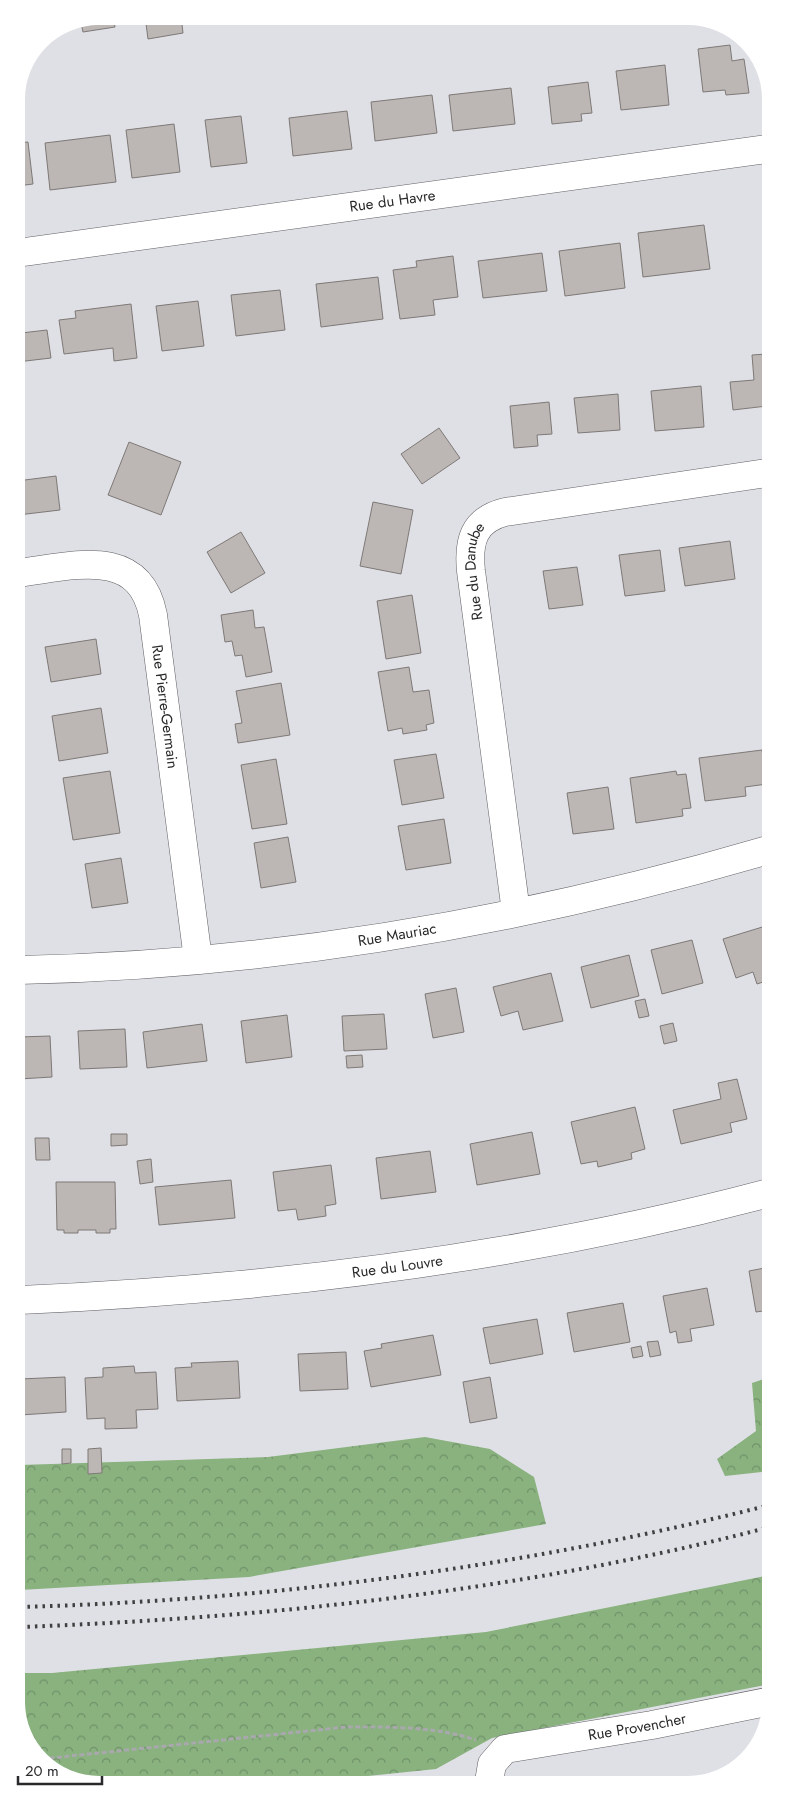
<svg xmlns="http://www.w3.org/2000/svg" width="787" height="1801" font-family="Jost,sans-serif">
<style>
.forest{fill:url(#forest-crowns)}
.building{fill:#bcb7b4;stroke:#7e7977}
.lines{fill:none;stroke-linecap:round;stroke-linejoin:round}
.street-casing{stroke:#616166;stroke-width:29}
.path{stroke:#a8a8ad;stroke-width:3;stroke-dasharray:5 2.5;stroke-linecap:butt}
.street{stroke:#fff;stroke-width:28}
.rail{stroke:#404042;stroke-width:4;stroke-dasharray:2.5 5;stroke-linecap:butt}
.labels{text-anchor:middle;stroke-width:4;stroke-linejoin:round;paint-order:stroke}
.street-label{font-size:15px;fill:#2a2a2c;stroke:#fff}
</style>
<defs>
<pattern id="forest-crowns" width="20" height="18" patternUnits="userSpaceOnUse" patternTransform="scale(1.25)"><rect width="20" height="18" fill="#89b27f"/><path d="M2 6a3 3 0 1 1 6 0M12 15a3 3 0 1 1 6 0" fill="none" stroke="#709168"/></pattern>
</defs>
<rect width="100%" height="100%" fill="#dfe0e5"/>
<path class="forest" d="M770,1377V1471L725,1476L717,1459L756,1431L752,1383Z
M425,1437L490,1449L534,1477L546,1524L249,1577L20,1590V1465L268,1457Z
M770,1575L771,1684L492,1738L436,1769L300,1783L93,1785L48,1768L21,1729V1673H52L486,1632Z"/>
<path class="building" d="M99,16H113L115,27L83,32L81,23Z
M145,16H181L183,33L148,39Z
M730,45L732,61L744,59L749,93L726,95L725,90L703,92L698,49Z
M665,65L669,105L621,110L616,71Z
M588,82L592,113L581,114L582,121L552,124L548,87Z
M511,88L515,124L453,131L449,95Z
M432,95L437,133L375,141L371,102Z
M347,111L352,149L293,156L289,118Z
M241,116L247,163L211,167L205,120Z
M174,124L180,172L132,178L126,130Z
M110,135L116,182L50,190L45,143Z
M28,142L33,184L17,186V143Z
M704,225L710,269L643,277L638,233Z
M620,243L625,288L565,296L559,251Z
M542,253L547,291L483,298L478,261Z
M453,256L458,297L433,300L435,315L400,319L393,270L417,267L416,261Z
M378,277L383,319L321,327L316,284Z
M280,290L285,330L236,336L231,295Z
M198,301L204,346L162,351L156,306Z
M131,304L137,358L114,361L113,348L64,354L59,320L76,318L75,311Z
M17,323H20L21,333L47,330L51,358L17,362Z
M767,354V406L733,410L730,382L754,380L752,355Z
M701,386L704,427L655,431L651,391Z
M618,394L620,430L578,433L574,398Z
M549,402L552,434L537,435L538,446L514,448L510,406Z
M439,428L460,458L422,484L401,454Z
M129,442L181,462L161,515L108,495Z
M56,476L60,510L18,515L17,481Z
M373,502L413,510L401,574L360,566Z
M241,532L265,573L231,593L207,552Z
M730,541L735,579L685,586L679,548Z
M660,550L665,591L625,596L619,555Z
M577,567L583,605L549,609L543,571Z
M412,595L421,653L386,659L377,601Z
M253,610L255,628L264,627L272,672L246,677L242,655L235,656L232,641L225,642L221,615Z
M96,639L101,674L51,682L45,647Z
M409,667L413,692L429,690L434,723L426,725L427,730L403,734L402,728L388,731L378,672Z
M281,683L290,735L238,743L235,724L242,723L236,691Z
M101,708L108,753L59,761L52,716Z
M762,750L767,784L745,787L746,796L705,801L699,758Z
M436,754L444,798L402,805L394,760Z
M276,759L287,824L252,829L241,765Z
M110,771L120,833L73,840L63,778Z
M676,771L677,775L686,774L691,808L682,809L683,816L636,823L630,778Z
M608,787L614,829L573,834L567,793Z
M444,819L451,863L406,870L398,826Z
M288,837L296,882L261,888L254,843Z
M121,858L128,903L92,908L85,864Z
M769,925V980L757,984L753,972L736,978L723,939Z
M692,940L703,983L662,994L651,950Z
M629,955L639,996L591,1008L581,967Z
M551,973L563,1021L523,1030L518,1011L501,1016L493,987Z
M456,988L464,1032L433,1038L425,994Z
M645,999L649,1016L639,1018L635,1001Z
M384,1014L387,1049L344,1051L342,1016Z
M287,1015L292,1057L246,1063L241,1021Z
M673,1023L677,1041L664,1044L660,1026Z
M202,1024L207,1061L147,1068L143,1032Z
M125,1029L127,1067L80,1069L78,1031Z
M50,1036L52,1077L19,1079V1037Z
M362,1055L363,1067L347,1068L346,1056Z
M737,1079L747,1119L730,1123L732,1132L681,1144L673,1110L721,1099L718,1083Z
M635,1107L645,1149L631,1153L632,1159L598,1167L597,1161L581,1164L571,1122Z
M532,1132L540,1174L477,1185L470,1144Z
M111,1134H127V1145L111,1146Z
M35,1138H49L50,1160H36Z
M430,1151L436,1192L381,1199L376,1158Z
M151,1159L153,1182L140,1184L137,1161Z
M331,1165L336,1204L325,1206L326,1216L298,1220L296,1209L278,1211L273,1172Z
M231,1180L235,1218L159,1225L155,1187Z
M56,1182H115L116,1229H110V1233H96V1230H78V1233H64V1230H57Z
M770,1267V1310L756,1312L749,1271Z
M707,1288L714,1325L690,1329L692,1341L678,1343L676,1331L670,1333L663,1296Z
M623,1303L630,1342L574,1352L567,1313Z
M537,1319L543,1354L490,1364L483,1328Z
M433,1335L441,1375L371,1387L364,1351L382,1348L381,1344Z
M658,1341L661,1355L650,1357L647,1342Z
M641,1346L643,1356L633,1358L631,1348Z
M346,1352L348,1389L300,1391L298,1354Z
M238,1361L240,1398L177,1401L175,1368L192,1367L191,1363Z
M134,1366L135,1373L156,1372L158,1409L136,1410L137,1428L105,1429V1418L87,1419L85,1378L103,1377V1368Z
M65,1377L66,1412L20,1415V1379Z
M490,1377L497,1418L470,1423L463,1382Z
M101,1448L102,1473L88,1474V1449Z
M62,1449H71V1463L62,1464Z"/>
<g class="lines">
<defs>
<g id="street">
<path id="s1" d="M17,253L766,149"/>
<path id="s2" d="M18,573C69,567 139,544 153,615L198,959"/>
<path id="s3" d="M516,912L471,571C468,542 473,520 505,512L767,473"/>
<path id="s4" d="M19,970C272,965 526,921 768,850"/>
<path id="s5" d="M20,1300C272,1289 525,1258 769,1193"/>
<path id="s6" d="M489,1782L492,1764L505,1749L652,1725L771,1701"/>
</g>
</defs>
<use href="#street" class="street-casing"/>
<path class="path" d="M42,1759L346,1727C389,1727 434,1726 476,1740"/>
<use href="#street" class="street"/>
<path class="rail" d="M20,1607C273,1600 525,1567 770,1505
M20,1627C269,1618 530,1590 770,1527"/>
</g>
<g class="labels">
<g class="street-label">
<text dy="5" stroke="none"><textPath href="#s1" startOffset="379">Rue du Havre</textPath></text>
<text dy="5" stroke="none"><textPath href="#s3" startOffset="344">Rue du Danube</textPath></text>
<text dy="5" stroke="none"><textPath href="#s2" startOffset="254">Rue Pierre-Germain</textPath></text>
<text dy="5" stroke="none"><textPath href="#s4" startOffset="380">Rue Mauriac</textPath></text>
<text dy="5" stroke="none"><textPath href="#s5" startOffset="379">Rue du Louvre</textPath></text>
<text dy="5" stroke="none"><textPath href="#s6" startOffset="172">Rue Provencher</textPath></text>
</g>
</g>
<path d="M0 0H787V1801H0ZM99 25H688A74 74 0 0 1 762 99V1702A74 74 0 0 1 688 1776H99A74 74 0 0 1 25 1702V99A74 74 0 0 1 99 25Z" fill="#fff" fill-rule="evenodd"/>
<path d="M18 1776v8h84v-8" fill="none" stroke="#2a2a2c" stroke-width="2.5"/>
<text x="25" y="1776" font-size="15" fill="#2a2a2c" stroke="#ffffff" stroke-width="4" paint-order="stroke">20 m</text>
</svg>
